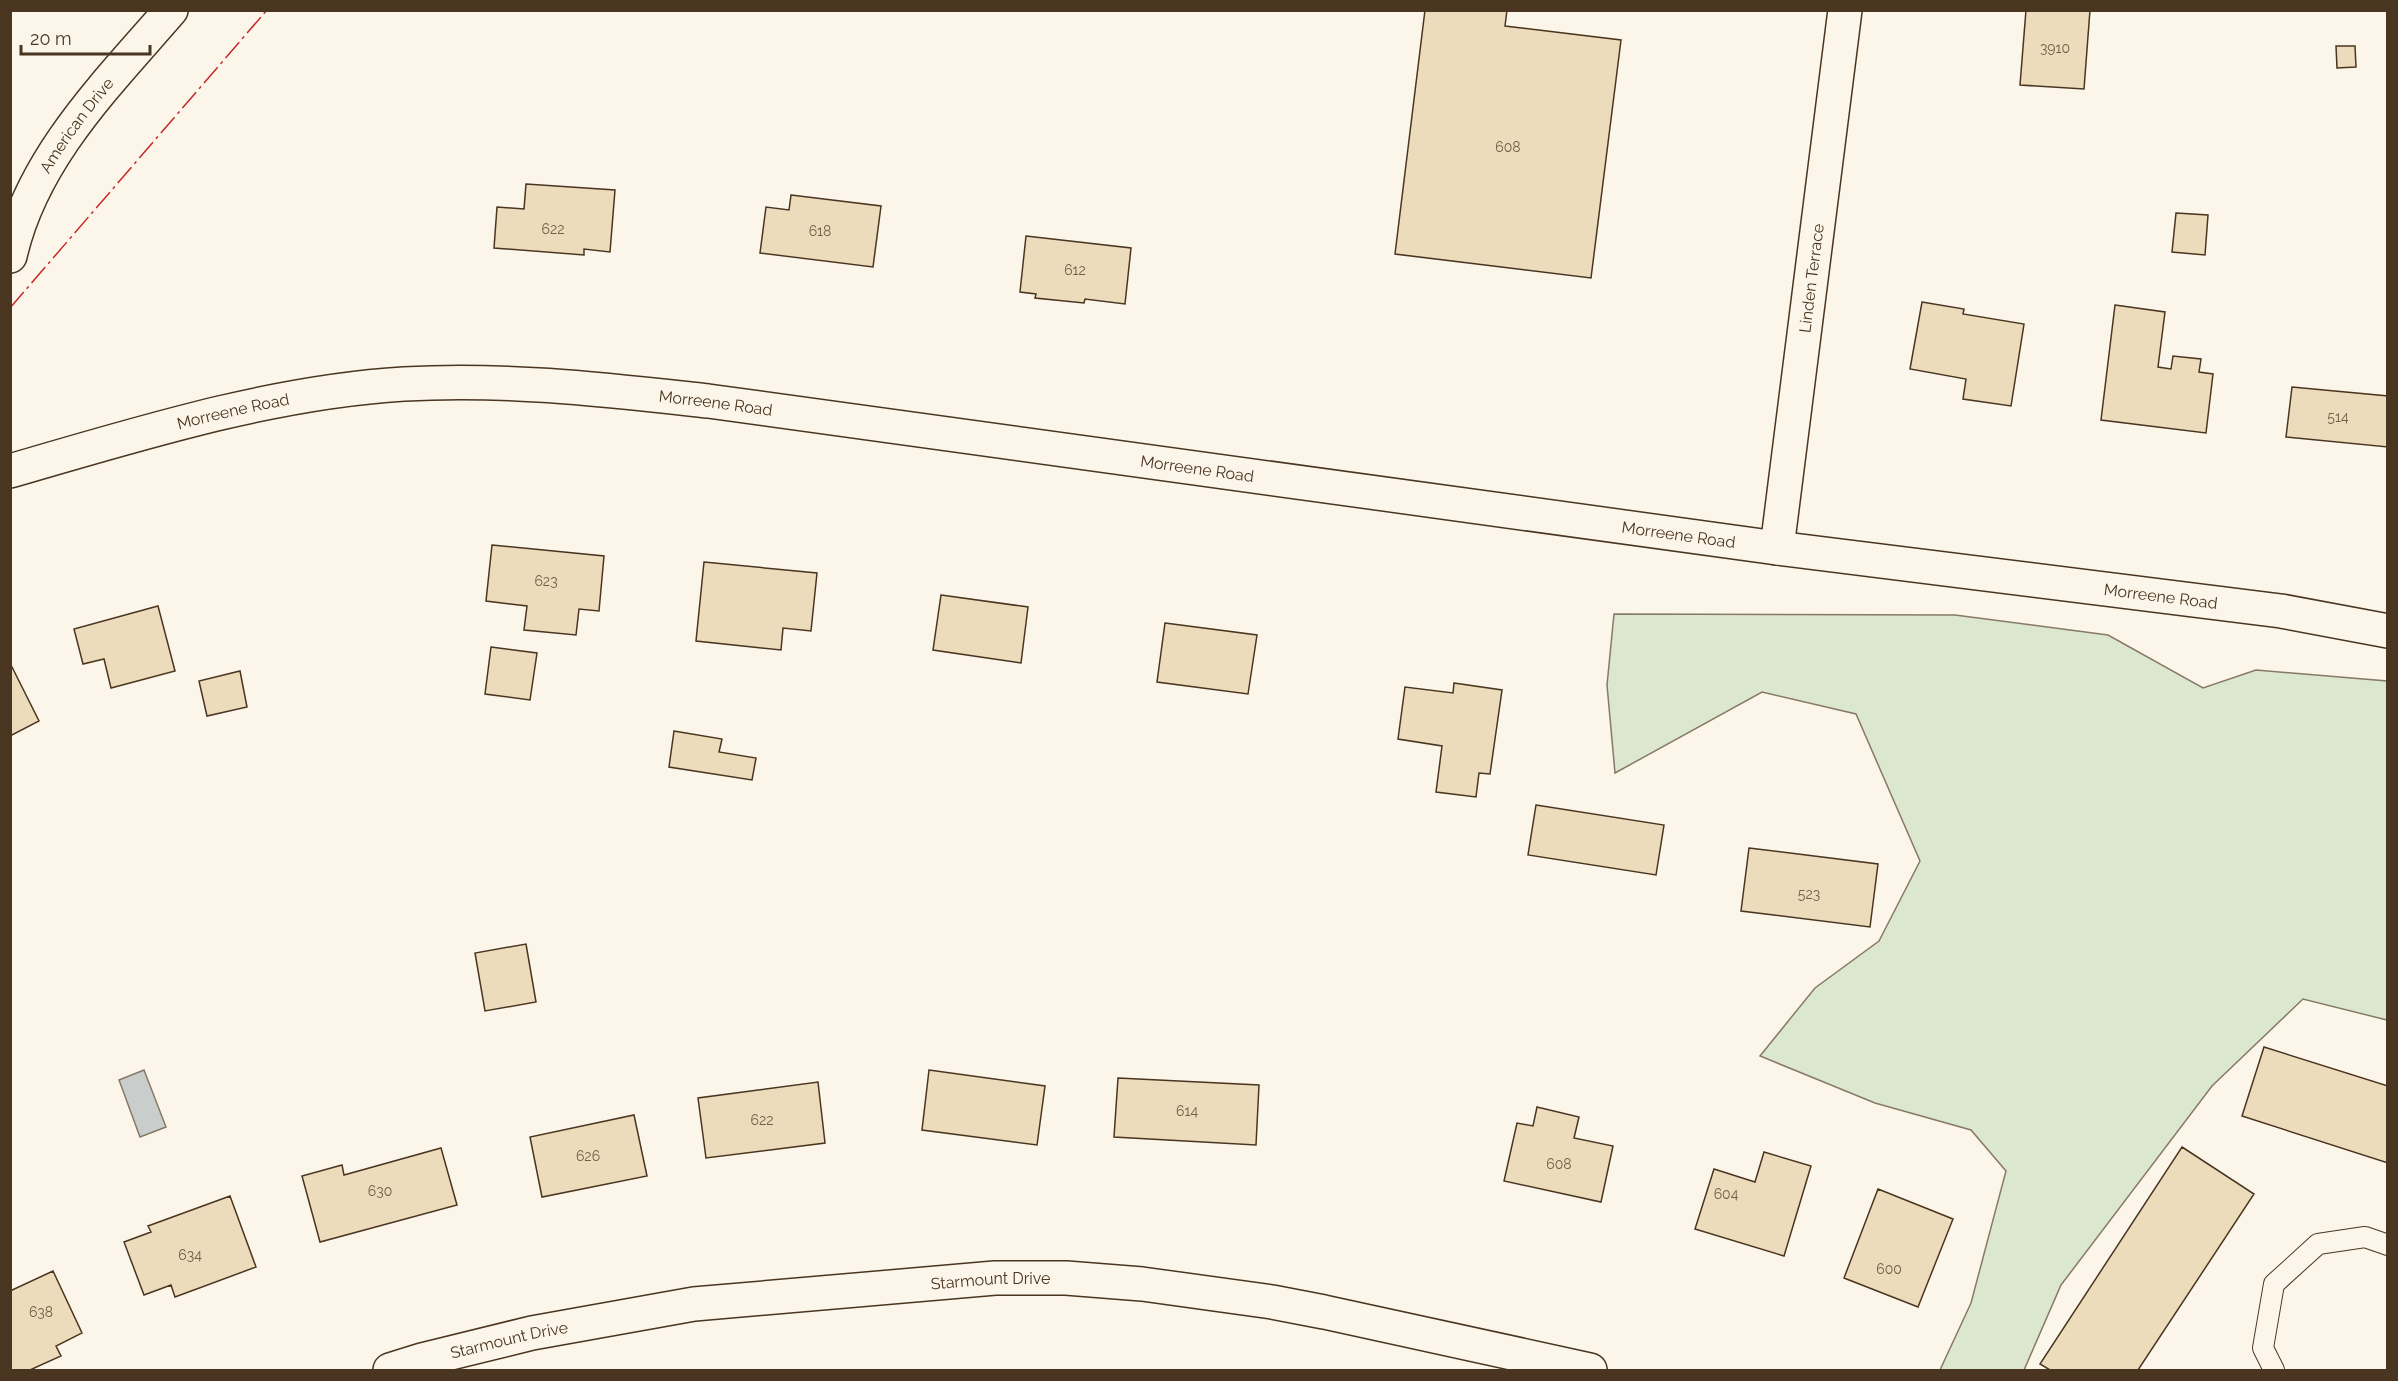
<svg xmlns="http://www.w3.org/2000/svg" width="2398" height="1381" font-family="Raleway,sans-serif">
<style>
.green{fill:#dce7d0;stroke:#887966;stroke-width:1.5}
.water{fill:#c9cecd;stroke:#887966;stroke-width:1.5}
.building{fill:#ecdcbc;stroke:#4a3520;stroke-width:1.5}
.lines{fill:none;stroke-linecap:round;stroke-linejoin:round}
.service-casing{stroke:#4a3520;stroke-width:22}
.minor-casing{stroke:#4a3520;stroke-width:36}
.tertiary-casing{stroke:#4a3520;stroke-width:36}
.service{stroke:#fbf6e9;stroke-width:20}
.minor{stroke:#fbf6e9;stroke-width:33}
.tertiary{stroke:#fbf6e9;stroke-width:33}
.power{stroke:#c62828;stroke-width:1.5;stroke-dasharray:21 4.5 3 4.5;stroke-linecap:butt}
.labels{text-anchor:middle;stroke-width:4.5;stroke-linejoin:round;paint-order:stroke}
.number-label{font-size:14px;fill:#725f47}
.street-label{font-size:16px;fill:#4a3520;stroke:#fbf6e9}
</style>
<rect width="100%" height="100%" fill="#fbf6e9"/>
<path class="green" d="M1614,614L1955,615L2108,635L2203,688L2256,670L2387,681V1020L2303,999L2212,1086L2061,1285L2024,1370H1940L1971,1303L2006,1171L1971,1130L1875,1103L1760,1056L1815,988L1879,941L1920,861L1856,714L1762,692L1615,773L1607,685Z"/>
<path class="water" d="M144,1070L166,1127L140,1137L119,1080Z"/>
<path class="building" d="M1425,10H1507L1505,26L1621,40L1591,278L1395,254Z
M2026,10H2090L2084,89L2020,85Z
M2336,46H2355L2356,67L2337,68Z
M526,184L615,190L610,252L584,249V255L494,248L497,207L524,209Z
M791,195L881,206L873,267L760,253L766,207L789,210Z
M2176,213L2208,215L2205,255L2172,252Z
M1026,236L1131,248L1125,304L1085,299L1084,303L1035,298L1036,294L1020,292Z
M1922,302L1964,309L1963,314L2024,324L2011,406L1963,399L1966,379L1910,369Z
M2115,305L2165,312L2158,367L2171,369L2173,356L2201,359L2199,372L2213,374L2206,433L2101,420Z
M2292,387L2388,396V447L2286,437Z
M492,545L604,556L599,611L579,609L576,635L524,630L527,606L486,601Z
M704,562L817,573L811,631L783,628L781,650L696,641Z
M941,595L1028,607L1021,663L933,650Z
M158,606L175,671L111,688L104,659L83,664L74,629Z
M1165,623L1257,635L1248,694L1157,682Z
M491,647L537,653L530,700L485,694Z
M10,663L39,721L10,736Z
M240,671L247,707L207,716L199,681Z
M1454,683L1502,690L1490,774L1479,773L1476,797L1436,792L1442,746L1398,739L1405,687L1453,693Z
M674,731L722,739L719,752L756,758L752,780L669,767Z
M1536,805L1664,825L1656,875L1528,855Z
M1749,848L1878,864L1870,927L1741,911Z
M526,944L536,1002L485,1011L475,953Z
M2264,1047L2388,1086V1163L2242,1116Z
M929,1070L1045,1086L1037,1145L922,1130Z
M1118,1078L1259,1085L1256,1145L1114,1137Z
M818,1082L825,1143L706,1158L698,1098Z
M1537,1107L1579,1117L1574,1138L1613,1146L1601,1202L1504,1181L1517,1123L1533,1126Z
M634,1115L647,1176L542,1197L530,1137Z
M2182,1147L2254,1194L2138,1370H2050L2040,1364Z
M441,1148L457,1205L320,1242L302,1176L342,1165L344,1175Z
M1764,1152L1811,1166L1784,1256L1695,1229L1714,1169L1755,1182Z
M1878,1189L1953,1219L1918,1307L1844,1278Z
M230,1196L256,1267L175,1297L171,1285L144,1295L124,1242L151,1232L148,1226Z
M53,1271L82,1333L56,1346L61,1356L30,1370H10V1291Z"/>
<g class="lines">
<defs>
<path id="service" d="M2274,1370L2263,1348L2274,1284L2318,1244L2365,1237L2388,1245"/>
<g id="minor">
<path id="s1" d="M1777,548L1845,10"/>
<path id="s2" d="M390,1370L422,1360L532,1333L694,1304L995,1278H1066L1142,1284L1272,1302L1324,1312L1590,1370"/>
</g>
<g id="tertiary">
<path id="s3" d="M10,256C32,158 107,84 171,10"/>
<path id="s4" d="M10,471C138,434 271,392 404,384C506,378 607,390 708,401L1777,548L2281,611L2388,631"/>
</g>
</defs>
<use href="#service" class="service-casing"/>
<use href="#minor" class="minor-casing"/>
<use href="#tertiary" class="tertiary-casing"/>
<use href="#service" class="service"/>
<use href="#minor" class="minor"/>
<use href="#tertiary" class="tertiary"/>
<path class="power" d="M10,308L267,10"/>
</g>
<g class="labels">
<g class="number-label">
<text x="2055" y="53">3910</text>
<text x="1508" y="152">608</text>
<text x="553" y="234">622</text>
<text x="820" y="236">618</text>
<text x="1075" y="275">612</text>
<text x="2338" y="422">514</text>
<text x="546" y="586">623</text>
<text x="1809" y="899">523</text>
<text x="1187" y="1116">614</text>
<text x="762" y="1125">622</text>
<text x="588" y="1161">626</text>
<text x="1559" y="1169">608</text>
<text x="380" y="1196">630</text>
<text x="1726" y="1199">604</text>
<text x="190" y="1260">634</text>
<text x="1889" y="1274">600</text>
<text x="41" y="1317">638</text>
</g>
<g class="street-label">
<text dy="6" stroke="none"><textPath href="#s3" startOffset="148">American Drive</textPath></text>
<text dy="6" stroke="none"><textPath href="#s1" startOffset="272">Linden Terrace</textPath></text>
<text dy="6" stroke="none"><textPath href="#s4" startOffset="717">Morreene Road</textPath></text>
<text dy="6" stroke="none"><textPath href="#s4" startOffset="231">Morreene Road</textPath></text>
<text dy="6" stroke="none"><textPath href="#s4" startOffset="1203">Morreene Road</textPath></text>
<text dy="6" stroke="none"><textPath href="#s4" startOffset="1689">Morreene Road</textPath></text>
<text dy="6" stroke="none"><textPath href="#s4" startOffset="2175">Morreene Road</textPath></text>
<text dy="6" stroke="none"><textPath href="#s2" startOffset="609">Starmount Drive</textPath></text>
<text dy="6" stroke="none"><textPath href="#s2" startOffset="123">Starmount Drive</textPath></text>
</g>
</g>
<rect width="2398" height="1381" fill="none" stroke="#4a3520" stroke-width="24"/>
<path d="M21 45v9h129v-9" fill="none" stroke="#4a3520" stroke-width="3"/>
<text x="30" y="45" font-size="18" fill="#4a3520" stroke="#fbf6e9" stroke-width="4.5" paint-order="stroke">20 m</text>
</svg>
